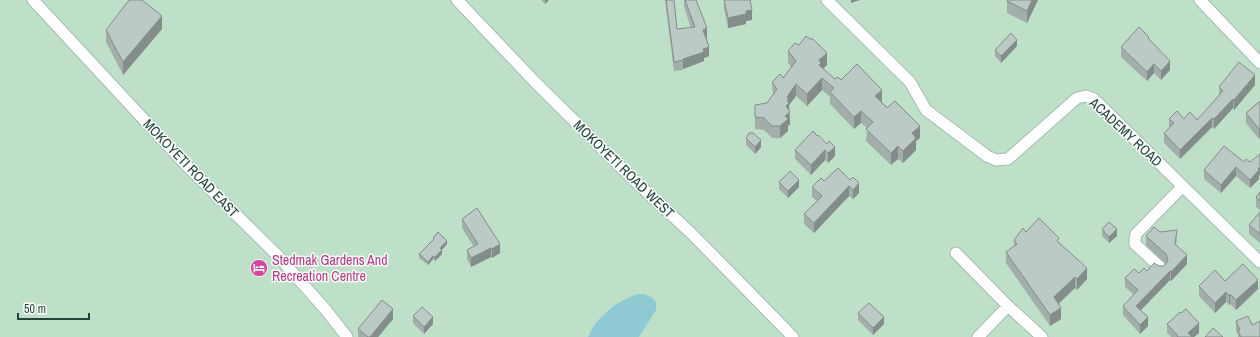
<svg xmlns="http://www.w3.org/2000/svg" width="1260" height="337" font-family="'Archivo Narrow',sans-serif">
<style>
.green{fill:#bfe0c8}
.water{fill:#8ec9d4}
.lines{fill:none;stroke-linecap:round;stroke-linejoin:round}
.minor-casing{stroke:#a8b8b2;stroke-width:13}
.minor{stroke:#fff;stroke-width:11}
.wall{fill:#a1aea9}
.shaded-wall{fill:#838d89}
.building{fill:#bbcac4;stroke:#838d89}
.labels{text-anchor:middle;stroke-width:3;stroke-linejoin:round;paint-order:stroke}
.street-label{font-size:14px;fill:#24423a;stroke:#f7fbf9}
.hotel-label{font-size:14px;fill:#b23c85;stroke:#f7fbf9;text-anchor:start}
</style>
<rect width="100%" height="100%" fill="#e6efeb"/>
<path class="green" d="M0,0H1260V337H0Z"/>
<path class="water" d="M638,294H644L653,298L656,302V310L639,337H588C596,317 618,300 638,294Z"/>
<g class="lines">
<defs>
<path id="minor" d="M33,0L186,165L279,257L325,309L347,337
M457,0L535,82L636,182L692,234L793,337
M827,0L910,82L926,110L987,156L996,160L1008,159L1077,98L1086,96L1094,99L1260,262
M1200,0L1260,63
M956,253L1008,306L1042,337
M1161,268L1135,244V239L1136,234L1183,186
M978,337L1008,306"/>
</defs>
<use href="#minor" class="minor-casing"/>
<use href="#minor" class="minor"/>
</g>
<path class="wall" d="M541,0H549L545,4Z
M665,0H674L677,29L691,28L684,7V0H696L707,38L709,56L704,58V61L683,69V70L674,71Z
M724,0L752,20L746,21V24L728,28L724,9Z
M1007,0H1038L1027,23L1007,13Z
M162,29L123,75L106,42V30Z
M1149,39L1170,70L1161,80L1154,73L1147,81L1121,57V47Z
M1017,46L1001,63L995,56V50Z
M788,51L827,65L823,69L835,79L841,80L882,102L920,138L916,141V150L903,163L898,159L891,165L866,141L867,128L861,123L854,129L830,104V97L822,90L807,106L796,96L789,105L790,124L788,126V131L780,138H772L764,130L755,129V105L767,103L773,95L772,82L783,78L791,67L788,63Z
M1255,85L1234,110L1233,108L1214,129L1212,127L1180,159L1164,143V133L1169,128V119H1184L1197,120L1219,97V87Z
M1260,101L1259,139L1246,123V113Z
M813,131L835,156L828,163L825,160L811,175L795,159V150Z
M746,138L761,147L755,154L746,145Z
M1224,146L1259,176V179L1250,188L1236,176L1221,193L1204,179V170Z
M838,168L859,193L853,199L849,196L814,233L804,224V214L817,201L812,197V187L824,181Z
M779,182L799,187L788,198L779,189Z
M1260,192V210L1256,207V197Z
M1260,212V243L1249,234V225Z
M462,219L500,253L492,258L491,257L471,267L467,259V250L474,247L462,228Z
M1102,229L1117,236L1109,243L1102,236Z
M1026,232L1059,242L1087,279L1077,290L1075,288L1058,304L1061,319L1050,326L1006,263V252L1014,246V240Z
M1160,232L1177,239L1176,245L1187,264L1171,281L1170,280L1141,310L1148,326L1140,334L1123,315V306L1134,295L1125,287V278L1159,266H1163L1166,264L1146,245V236Z
M433,238L447,244L442,250V254L435,261L433,259L428,265L419,258V254L433,240Z
M1225,281L1258,289L1236,310L1230,304L1229,305L1226,302L1215,313L1199,296V286Z
M858,313L884,324L873,335L858,320Z
M1181,313L1199,333L1194,337H1171L1167,333V324Z
M413,316L433,324L424,334L413,323Z
M393,319L378,337H358V329Z
M1236,321L1252,325L1260,337H1238V335L1236,331Z"/>
<path class="shaded-wall" d="M545,0H549L545,4Z
M851,0H860L851,3Z
M1032,0H1038L1027,23V11Z
M752,10V20L746,21V24L728,28V18L746,11Z
M162,16V29L123,75V62Z
M707,28V38L703,39V30Z
M1017,40V46L1001,63V56Z
M709,47V56L704,58V61L683,69V59L703,49Z
M827,53V65L821,71L819,77V60Z
M1170,61V70L1161,80V71Z
M1154,64V73L1147,81V72Z
M1255,75V85L1234,110V100Z
M822,78V90L807,106V94Z
M796,84V96L789,105L790,124L788,126V131L780,138V126L785,116L787,97Z
M882,90V102L875,96Z
M1233,99V108L1214,129V119Z
M861,111V123L854,129V117Z
M1212,118V127L1180,159V150Z
M920,126V138L916,141V150L903,163V151L912,133Z
M1260,128V138L1259,139V129Z
M761,140V147L755,154V147Z
M898,146V159L891,165V153Z
M835,147V156L828,163V153Z
M825,150V160L811,175V165Z
M1236,167V176L1221,193V185Z
M1260,167V175L1259,176V179L1250,188V180L1258,169Z
M799,180V187L788,198V191Z
M859,183V193L853,199V190Z
M849,186V196L814,233V223Z
M1117,229V236L1109,243V237Z
M447,241V244L440,252V248Z
M500,244V253L492,258V249Z
M491,248V257L471,267V258Z
M442,250V254L435,261V257Z
M1187,255V264L1171,281V272Z
M433,256V259L428,265V262Z
M1087,268V279L1077,290V279Z
M1170,271V280L1136,315V306Z
M1075,277V288L1054,308V297Z
M1258,280V289L1236,310V300Z
M1226,292V302L1215,313V303Z
M1230,294V304L1229,305V296Z
M1061,308V319L1050,326V315Z
M393,309V319L378,337H370Z
M433,317V324L424,334V327Z
M884,317V324L873,335V328Z
M1148,317V326L1140,334V325Z
M1199,323V333L1194,337H1188V333Z"/>
<path class="building" d="M129,0H142L162,16L123,62L106,30Z
M666,0H674L677,29L695,27L685,0H696L707,28L703,30L709,47L703,49L704,52L683,59V60L674,62Z
M724,0H750L752,10L746,11V14L728,18Z
M1007,0H1032L1027,11L1007,1Z
M1139,27L1149,37L1148,38L1170,61L1161,71L1154,64L1147,72L1121,47Z
M1011,33L1017,40L1001,56L995,50Z
M806,36L810,39H813L827,53L819,60L821,63L819,65L835,79L838,77L841,80L857,64L882,90L875,96L887,108L895,101L920,126L912,133L916,138L903,151L898,146L891,153L866,129L873,122L861,111L854,117L830,92L834,88L822,78L807,94L796,84L787,97L789,99L787,100L789,103L786,106L790,112L785,116L788,119L780,126H772L764,118L755,117V105L767,103L777,89L772,82L780,74L783,78L796,61L788,51L795,43L799,45Z
M1239,62L1255,75L1234,100L1233,99L1214,119L1212,118L1180,150L1164,133L1174,123L1169,119L1177,111L1184,119L1190,112L1197,120L1223,91L1219,87Z
M1260,101V128L1259,129L1246,113Z
M813,131L817,136L818,135L827,144L829,141L835,147L828,153L825,150L811,165L795,150Z
M749,133H753L761,140L755,147L746,138Z
M1224,146L1244,162L1246,159L1250,162L1260,154V167L1258,169L1259,170L1250,180L1236,167L1221,185L1204,170Z
M838,168L850,180L853,177L859,183L853,190L849,186L814,223L804,214L822,196L812,187L821,178L824,181Z
M790,171L799,180L788,191L779,182Z
M1260,192V201L1256,197Z
M477,208L500,244L492,249L491,248L471,258L467,250L478,244L462,219Z
M1260,212V234L1249,225Z
M1039,218L1059,238L1057,241L1087,268L1077,279L1075,277L1054,297L1061,308L1050,315L1006,252L1017,244L1014,240L1023,228L1026,232Z
M1109,222L1117,229L1109,237L1102,229Z
M1154,227L1160,232L1177,230L1175,244L1187,255L1171,272L1170,271L1136,306L1148,317L1140,325L1123,306L1138,290L1125,278L1134,269L1139,273L1144,268L1147,271L1154,263L1159,266H1163L1166,264L1168,260L1166,254L1146,236Z
M438,232L447,241L440,248L442,250L435,257L433,256L428,262L419,254L434,239L433,238Z
M1243,264L1258,280L1236,300L1230,294L1229,296L1226,292L1215,303L1199,286L1215,270L1225,281Z
M382,300L393,309L370,337H368L358,329Z
M869,303L884,317L873,328L858,313Z
M422,307L433,317L424,327L413,316Z
M1186,309L1199,323L1188,333L1192,337H1177L1178,336L1167,324L1180,312L1181,313Z
M1248,316L1252,325L1260,321V337H1241L1238,331L1240,330L1236,321Z
M1213,328L1223,337H1205Z"/>
<defs>
<symbol id="hotel-disc" viewBox="-11 -11 22 22"><circle r="9.5" fill="#d1479c" stroke="#f7fbf9"/><path d="M-6-4.5h1.5V1H6V5H4.5V3h-9V5H-6ZM-4 0a1.8 1.8 0 1 1 3.6 0ZM.5 0V-2.5h3Q6-2.5 6 0Z" fill="#fff"/></symbol>
</defs>
<g fill-rule="evenodd">
<use href="#hotel-disc" x="249" y="258" width="20" height="20"/>
</g>
<g class="labels">
<g class="street-label">
<text transform="translate(1126 132) rotate(43)" y="5">ACADEMY ROAD</text>
<text transform="translate(191 168) rotate(46)" y="5">MOKOYETI ROAD EAST</text>
<text transform="translate(624 169) rotate(44)" y="5">MOKOYETI ROAD WEST</text>
</g>
<g class="hotel-label">
<text x="272" y="265">Stedmak Gardens And<tspan x="272" dy="16">Recreation Centre</tspan></text>
</g>
</g>
<path d="M18 313v6h71v-6" fill="none" stroke="#24423a" stroke-width="2"/>
<text x="24" y="313" font-size="12" fill="#24423a" stroke="#f7fbf9" stroke-width="3" paint-order="stroke">50 m</text>
</svg>
